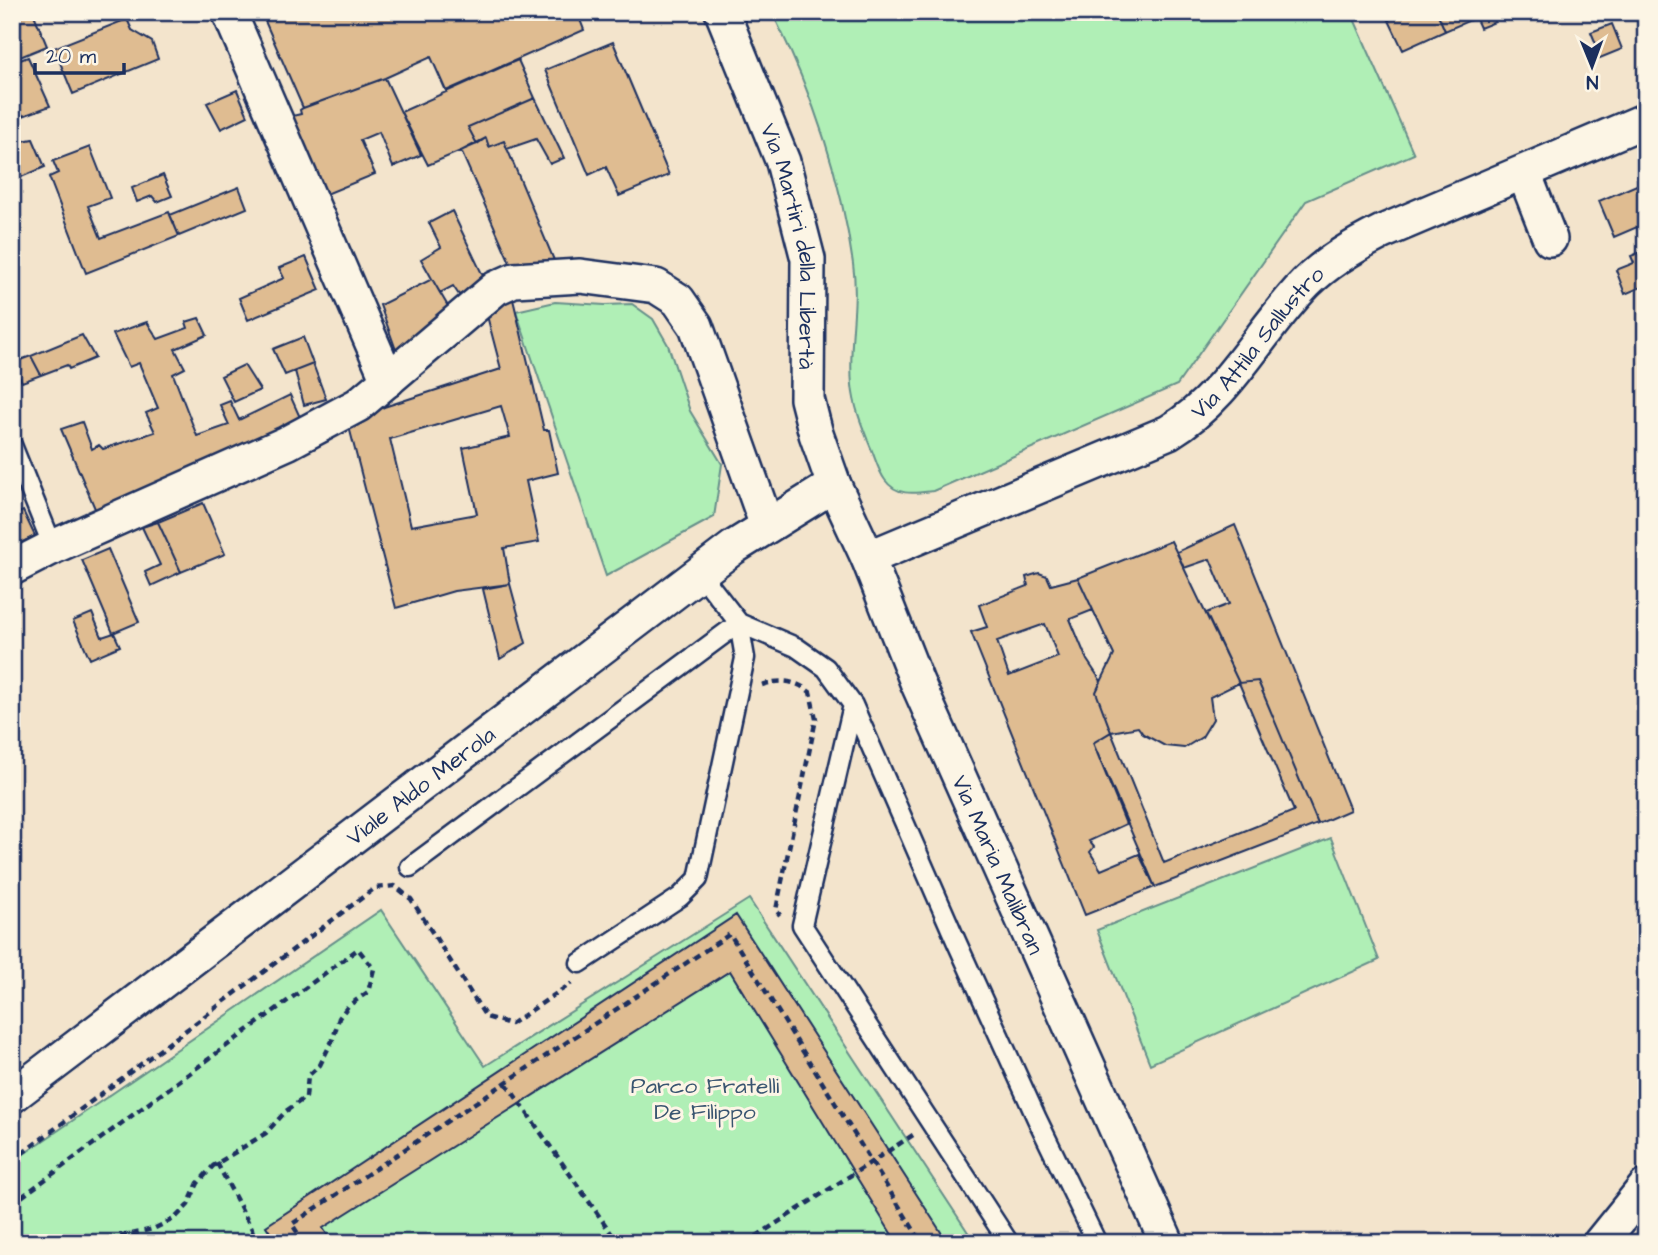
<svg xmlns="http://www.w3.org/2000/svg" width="1658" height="1255" font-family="'Architects Daughter',sans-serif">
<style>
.green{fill:#b0efb6;stroke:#668f8a;stroke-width:2}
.building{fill:#dfbc91;stroke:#1b2f5e;stroke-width:2;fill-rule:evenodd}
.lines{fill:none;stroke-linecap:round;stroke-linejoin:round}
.service-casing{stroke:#1b2f5e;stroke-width:23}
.minor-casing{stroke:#1b2f5e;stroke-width:38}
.path{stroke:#1b2f5e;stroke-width:4.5;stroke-dasharray:7 5;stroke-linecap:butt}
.service{stroke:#fcf5e5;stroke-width:18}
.minor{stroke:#fcf5e5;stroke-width:33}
.labels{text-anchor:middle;stroke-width:6;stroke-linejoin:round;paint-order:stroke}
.street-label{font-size:23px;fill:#1b2f5e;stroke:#fcf5e5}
.park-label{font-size:23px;fill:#395570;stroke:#fcf5e5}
</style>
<rect width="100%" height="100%" fill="#f3e4cc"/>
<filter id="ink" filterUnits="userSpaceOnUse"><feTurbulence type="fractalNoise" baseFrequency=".0143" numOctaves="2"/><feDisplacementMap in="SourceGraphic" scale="14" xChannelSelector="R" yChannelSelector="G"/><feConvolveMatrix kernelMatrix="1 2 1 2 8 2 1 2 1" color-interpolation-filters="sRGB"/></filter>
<g filter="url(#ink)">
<path class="green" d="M772,12H1351L1414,154L1306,201L1177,385L933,491C916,493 897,497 885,480C878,471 875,457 870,446C862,426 854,407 852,385C848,345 859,304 853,264C841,177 811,90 772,12Z
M555,302L605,305L632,304L653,319L668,345L690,411L722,464L714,517L606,576L516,311Z
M1331,838L1379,960L1150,1064L1097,930Z
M749,899L975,1243H12V1162L381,910L485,1066Z"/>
<path class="building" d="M12,12H33L47,46L20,57L12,40Z
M261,12H577L584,30L446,91L431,57L385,78L303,108Z
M1385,12H1437L1445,31L1403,50Z
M1437,12H1473L1475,18L1445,31Z
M1473,12H1506L1493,18L1495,22L1480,28Z
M127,19L132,30L152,42L158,59L73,94L54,48Z
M1612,24L1622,49L1595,60L1592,54L1599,51L1591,32Z
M613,42L669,175L619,196L606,167L589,175L545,70Z
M28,57L50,106L23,116L16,103L12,104V63Z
M518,60L535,98L468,127L477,144L428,165L401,112Z
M385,78L421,155L393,167L379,132L360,140L375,174L324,195L284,118L301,114L300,110L303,108Z
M237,90L248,116L221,129L207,103Z
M535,98L564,158L550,164L536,139L507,149L504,141L489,147L486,138L477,144L468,127Z
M12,130L17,142L33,139L45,167L12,181Z
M486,138L489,147L504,141L556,265L512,267L461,151Z
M90,147L110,198L88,206L101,238L169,212L179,236L86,273L49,177L58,173L53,161Z
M163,175L172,196L157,202L152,196L137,202L132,188Z
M1646,181V248L1637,227L1614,237L1599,201Z
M239,187L247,208L179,236L170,215Z
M452,211L485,280L459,295L453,286L440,293L421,259L441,247L429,223Z
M1646,250V300L1641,287L1625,294L1616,270L1634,263L1631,256Z
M306,257L320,290L248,320L239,298L284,278L279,268Z
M432,279L449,308L420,330L410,342L396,350L380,305Z
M512,295L544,430H549L558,473L526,481L539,542L504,548L510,584L454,591L396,608L347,419L501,369L485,308ZM501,406L510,437L463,448L477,514L411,526L390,439Z
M199,318L207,335L175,349L185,368L173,374L197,436L229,425L220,405L230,401L239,420L290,395L303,424L96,511L61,429L82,422L92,449L99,445L103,449L155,432L146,413L158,408L139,363L129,367L113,334L147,322L158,339L188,328L186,322Z
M82,335L95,358L69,369L67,365L41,375L31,356Z
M303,337L313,364L285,375L273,349Z
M31,356L41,375L22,382L12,363Z
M313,364L326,399L304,405L295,371Z
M244,365L260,390L234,402L221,376Z
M203,503L225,554L181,572L158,522Z
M23,511L35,536L12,547V516Z
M158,522L181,572L151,586L145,572L160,565L142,527Z
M1235,525L1350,810L1318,824L1258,681L1239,683L1206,613L1229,604L1210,559L1184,568L1177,552Z
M1171,541L1239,683L1210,697L1213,719L1202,737L1184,748L1165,746L1143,734L1138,727L1111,732L1096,692L1114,655L1078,578Z
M108,549L139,622L113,633L82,560Z
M1039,573L1047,576L1051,585L1078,578L1093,610L1070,619L1087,660L1101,681L1096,692L1111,732L1093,743L1126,824L1089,841L1094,847L1090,852L1101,870L1139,854L1155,887L1085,915L971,632L987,627L979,605L1028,586L1026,577ZM1045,624L1058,657L1009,676L997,641Z
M510,584L526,643L500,659L483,589Z
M92,613L102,637L114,633L120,646L90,659L73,621Z
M1258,681L1318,824L1155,887L1093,743L1111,732L1164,863L1294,811L1239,683Z
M736,915L948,1243H897L730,971L323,1228L332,1243H277L266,1226Z"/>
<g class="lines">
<defs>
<path id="service" d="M12,445L53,547
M700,573L739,623L796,647L826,668L853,705L957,943L1037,1119L1097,1243
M853,705L802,925L1009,1243
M410,867L739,623L745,658L698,879L680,897L580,963"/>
<g id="minor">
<path d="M229,12L388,380"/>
<path id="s1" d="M722,12L783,162L808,259L807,399L816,434L834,485L868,558L917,682L1167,1243"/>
<path d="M1524,173L1550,239"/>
<path id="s2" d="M868,558L1169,432C1229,396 1259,331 1306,283C1328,261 1354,246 1382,232L1646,120"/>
<path d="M12,568L53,547L287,443L358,405L496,288L514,280L580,276L656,286L678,300L696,326L767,526"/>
<path id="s3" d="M12,1096L734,547L834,485"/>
<path d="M1600,1243L1646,1186"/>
</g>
</defs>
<use href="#service" class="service-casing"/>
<use href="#minor" class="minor-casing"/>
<path class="path" d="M762,685C780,679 795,680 810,692L816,719L776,910L780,915
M506,1083L618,1243
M12,1161L375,888L395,886L411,899L486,1017L511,1024L572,983
M217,1163L252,1229L254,1243
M12,1204L358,949L374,969L368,992L348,1006L339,1018L333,1039L320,1065L308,1076L306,1097L286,1111L266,1133L213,1166L198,1183L188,1205L174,1219L153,1229L93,1243
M304,1243L292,1224L730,934L922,1243
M746,1243L913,1135"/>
<use href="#service" class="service"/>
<use href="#minor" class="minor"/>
</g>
</g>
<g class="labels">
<g class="street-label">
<text dy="8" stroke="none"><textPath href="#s1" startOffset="247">Via Martiri della Libertà</textPath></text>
<text dy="8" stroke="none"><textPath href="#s2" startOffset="453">Via Attila Sallustro</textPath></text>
<text dy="8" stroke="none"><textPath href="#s3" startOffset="513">Viale Aldo Merola</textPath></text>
<text dy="8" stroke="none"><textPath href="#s1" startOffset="906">Via Maria Malibran</textPath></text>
</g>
<g class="park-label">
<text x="705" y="1093">Parco Fratelli<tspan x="705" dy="26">De Filippo</tspan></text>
</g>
</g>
<rect width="1658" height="1255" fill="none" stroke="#fcf5e5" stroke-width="42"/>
<rect x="21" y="21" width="1616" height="1213" fill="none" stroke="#1b2f5e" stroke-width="2.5" filter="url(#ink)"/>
<g transform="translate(1592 66) rotate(179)" stroke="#fcf5e5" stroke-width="5" paint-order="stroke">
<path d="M0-5L12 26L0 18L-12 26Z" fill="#1b2f5e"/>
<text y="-10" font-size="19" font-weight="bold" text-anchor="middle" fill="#1b2f5e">N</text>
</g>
<path d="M35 63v10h89v-10" fill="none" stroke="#1b2f5e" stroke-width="3.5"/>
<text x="46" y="63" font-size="21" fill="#1b2f5e" stroke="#fcf5e5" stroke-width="5" paint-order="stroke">20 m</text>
</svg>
